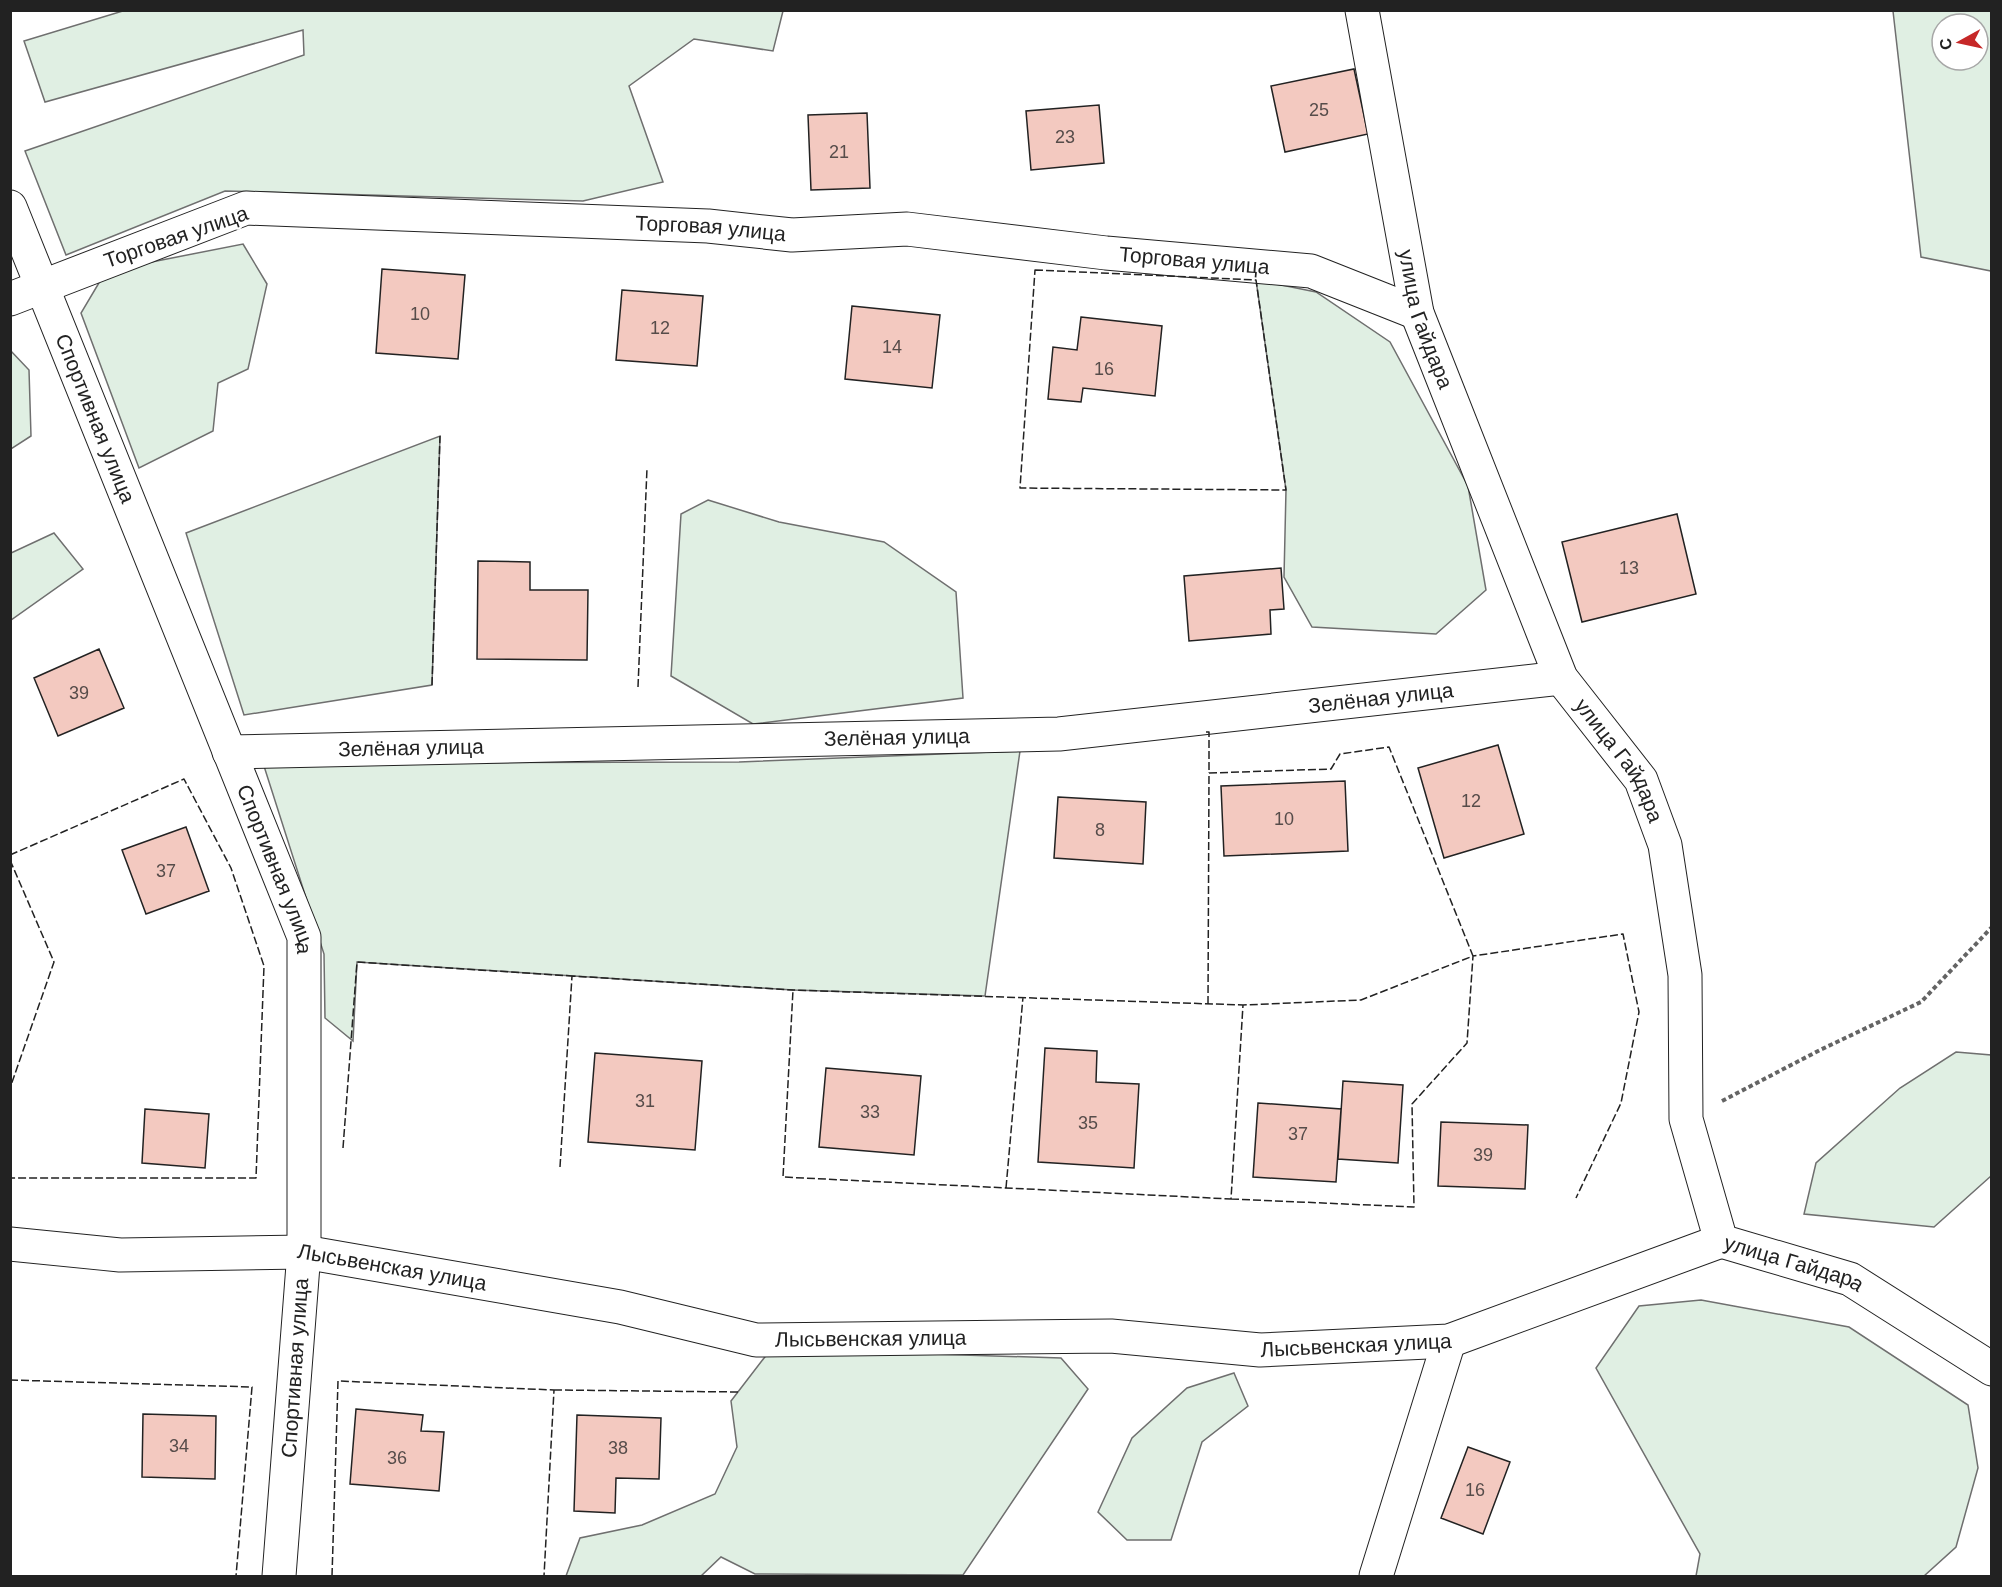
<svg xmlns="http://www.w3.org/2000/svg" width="2002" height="1587" font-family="Arial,sans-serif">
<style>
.green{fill:#e0efe3;stroke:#6f6f6f;stroke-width:1.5;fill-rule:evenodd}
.building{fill:#f3c9c0;stroke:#222;stroke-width:1.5}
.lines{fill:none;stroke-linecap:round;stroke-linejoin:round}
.minor-casing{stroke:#222;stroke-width:35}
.path{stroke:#646464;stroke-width:4;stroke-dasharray:4.5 3;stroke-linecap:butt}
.minor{stroke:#fff;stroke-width:33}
.fence{stroke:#222;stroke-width:1.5;stroke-dasharray:8 3;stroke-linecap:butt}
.labels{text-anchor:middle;stroke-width:4.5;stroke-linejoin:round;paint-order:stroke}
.number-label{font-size:18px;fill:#564c4a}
.street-label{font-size:21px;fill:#222;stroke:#fff}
</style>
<rect width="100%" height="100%" fill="#fff"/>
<path class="green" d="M126,10L783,11L773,51L694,39L629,86L663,182L583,201L225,191L66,255L25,151L304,55L303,30L45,102L24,41Z
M1893,11H1991V271L1921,257ZM1942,24H1978V60H1942Z
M243,244L267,284L248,369L218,383L213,431L139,468L81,313L106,271Z
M1256,280L1316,292L1390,342L1468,486L1486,590L1436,634L1312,627L1284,577L1286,490Z
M10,350L29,370L31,436L11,449Z
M440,436L432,685L244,715L186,533Z
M708,500L779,522L884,542L956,592L963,698L753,724L671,676L681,514Z
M54,533L83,569L11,620V553Z
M1020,751L985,996L793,990L357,962L353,1041L325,1018L324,954L263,763L739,762Z
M1956,1052L1991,1055V1176L1934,1227L1804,1214L1816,1163L1900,1088Z
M1701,1300L1849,1327L1968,1405L1978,1468L1956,1547L1924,1576H1696L1700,1554L1596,1368L1639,1306Z
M771,1349L1061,1358L1088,1389L963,1575L755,1574L721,1557L701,1576H566L580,1538L642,1525L715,1494L737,1447L731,1401Z
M1234,1373L1248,1406L1202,1442L1171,1540H1127L1098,1512L1132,1438L1187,1388Z"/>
<path class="building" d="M1354,69L1368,134L1285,152L1271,86Z
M1099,105L1104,163L1031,170L1026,111Z
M867,113L870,188L811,190L808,115Z
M382,269L465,275L458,359L376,353Z
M622,290L703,296L697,366L616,360Z
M852,306L940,315L932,388L845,379Z
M1081,317L1162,326L1155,396L1083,388L1081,402L1048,399L1053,347L1077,350Z
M1677,514L1696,594L1582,622L1562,542Z
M478,561L530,562V590H588L587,660L477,659Z
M1281,568L1284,609L1270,610L1271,634L1189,641L1184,576Z
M99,649L124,708L58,736L34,678Z
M1498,745L1524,834L1444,858L1418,768Z
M1345,781L1348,851L1224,856L1221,786Z
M1058,797L1146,802L1143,864L1054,858Z
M186,827L209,891L146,914L122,850Z
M1045,1048L1097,1051L1096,1082L1139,1084L1134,1168L1038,1162Z
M595,1053L702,1061L695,1150L588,1142Z
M826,1068L921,1076L914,1155L819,1147Z
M1343,1081L1403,1085L1398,1163L1338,1159Z
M1258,1103L1341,1109L1336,1182L1253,1177Z
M145,1109L209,1114L205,1168L142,1163Z
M1441,1122L1528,1125L1525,1189L1438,1186Z
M356,1409L423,1415L421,1431L444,1432L439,1491L350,1484Z
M143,1414L216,1416L215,1479L142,1477Z
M577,1415L661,1418L659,1479L616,1478L615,1513L574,1511Z
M1468,1447L1510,1462L1483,1534L1441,1518Z"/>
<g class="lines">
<defs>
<g id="minor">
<path id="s1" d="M1362,10L1417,313L1561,678L1641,780L1665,845L1685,975L1686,1119L1721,1241L1850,1279L1992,1369"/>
<path id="s2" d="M10,207L304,937V1252L279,1576"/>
<path id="s3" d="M10,299L246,208L708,226L792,235L907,229L1106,253L1311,271L1417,313"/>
<path id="s4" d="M229,752L1059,734L1561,678"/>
<path id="s5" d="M10,1244L120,1255L304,1252L620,1307L756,1340L1111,1336L1260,1350L1449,1341L1721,1241"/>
<path d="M1376,1576L1449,1341"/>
</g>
</defs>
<use href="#minor" class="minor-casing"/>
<path class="path" d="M1722,1101L1820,1050L1921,1002L1992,927"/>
<use href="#minor" class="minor"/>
<path class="fence" d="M1035,270L1256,280L1286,490L1020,488Z
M432,685L440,436
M638,687L647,468
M1206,732H1209V773
M10,855L184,779L231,868L264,966L256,1178H10
M10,860L54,962L10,1088
M1208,1004L1209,773L1331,769L1340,754L1389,747L1473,956L1361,1000L1243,1005
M343,1148L357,962L572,976
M560,1167L572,976L793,990L1243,1005L1231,1199L783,1177L793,990
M1006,1188L1023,997
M1231,1199L1414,1207L1412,1104L1467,1043L1473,956L1623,934L1639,1012L1621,1103L1576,1198
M10,1380L252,1387L236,1576
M554,1390L739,1392
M10,1576H20
M332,1576L338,1381L554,1390L544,1576"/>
</g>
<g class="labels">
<g class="number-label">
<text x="1319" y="116">25</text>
<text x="1065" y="143">23</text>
<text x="839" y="158">21</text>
<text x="420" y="320">10</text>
<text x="660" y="334">12</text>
<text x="892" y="353">14</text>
<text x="1104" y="375">16</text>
<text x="1629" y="574">13</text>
<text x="79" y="699">39</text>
<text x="1471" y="807">12</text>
<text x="1284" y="825">10</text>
<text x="1100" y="836">8</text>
<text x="166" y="877">37</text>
<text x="645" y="1107">31</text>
<text x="870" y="1118">33</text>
<text x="1088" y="1129">35</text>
<text x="1298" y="1140">37</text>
<text x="1483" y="1161">39</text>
<text x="179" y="1452">34</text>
<text x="618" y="1454">38</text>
<text x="397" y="1464">36</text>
<text x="1475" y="1496">16</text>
</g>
<g class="street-label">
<text dy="7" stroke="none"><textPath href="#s3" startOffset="718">Торговая улица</textPath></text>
<text transform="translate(176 237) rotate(-19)" y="7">Торговая улица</text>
<text dy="7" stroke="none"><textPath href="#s3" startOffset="1204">Торговая улица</textPath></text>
<text dy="7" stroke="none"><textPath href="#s1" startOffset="316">улица Гайдара</textPath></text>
<text dy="7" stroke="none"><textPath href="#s2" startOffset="228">Спортивная улица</textPath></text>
<text dy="7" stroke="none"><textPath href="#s4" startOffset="1154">Зелёная улица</textPath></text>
<text dy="7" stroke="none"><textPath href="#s4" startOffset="668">Зелёная улица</textPath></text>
<text dy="7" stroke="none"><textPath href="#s4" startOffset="182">Зелёная улица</textPath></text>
<text dy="7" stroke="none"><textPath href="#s1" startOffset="802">улица Гайдара</textPath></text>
<text dy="7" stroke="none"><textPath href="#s2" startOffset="714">Спортивная улица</textPath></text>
<text dy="7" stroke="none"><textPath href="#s1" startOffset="1378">улица Гайдара</textPath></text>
<text dy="7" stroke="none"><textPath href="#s5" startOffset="384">Лысьвенская улица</textPath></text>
<text dy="7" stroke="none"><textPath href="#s5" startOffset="870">Лысьвенская улица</textPath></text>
<text dy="7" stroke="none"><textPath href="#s5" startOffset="1356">Лысьвенская улица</textPath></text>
<text transform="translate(295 1368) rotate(-86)" y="7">Спортивная улица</text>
</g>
</g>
<rect width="2002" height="1587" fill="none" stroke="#222222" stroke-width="24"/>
<g transform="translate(1960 42) rotate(262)"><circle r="28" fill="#ffffff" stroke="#a7a7a7" stroke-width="1.5"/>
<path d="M0-4.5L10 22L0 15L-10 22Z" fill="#c62828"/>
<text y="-9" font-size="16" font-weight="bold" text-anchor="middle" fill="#222222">С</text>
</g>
</svg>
